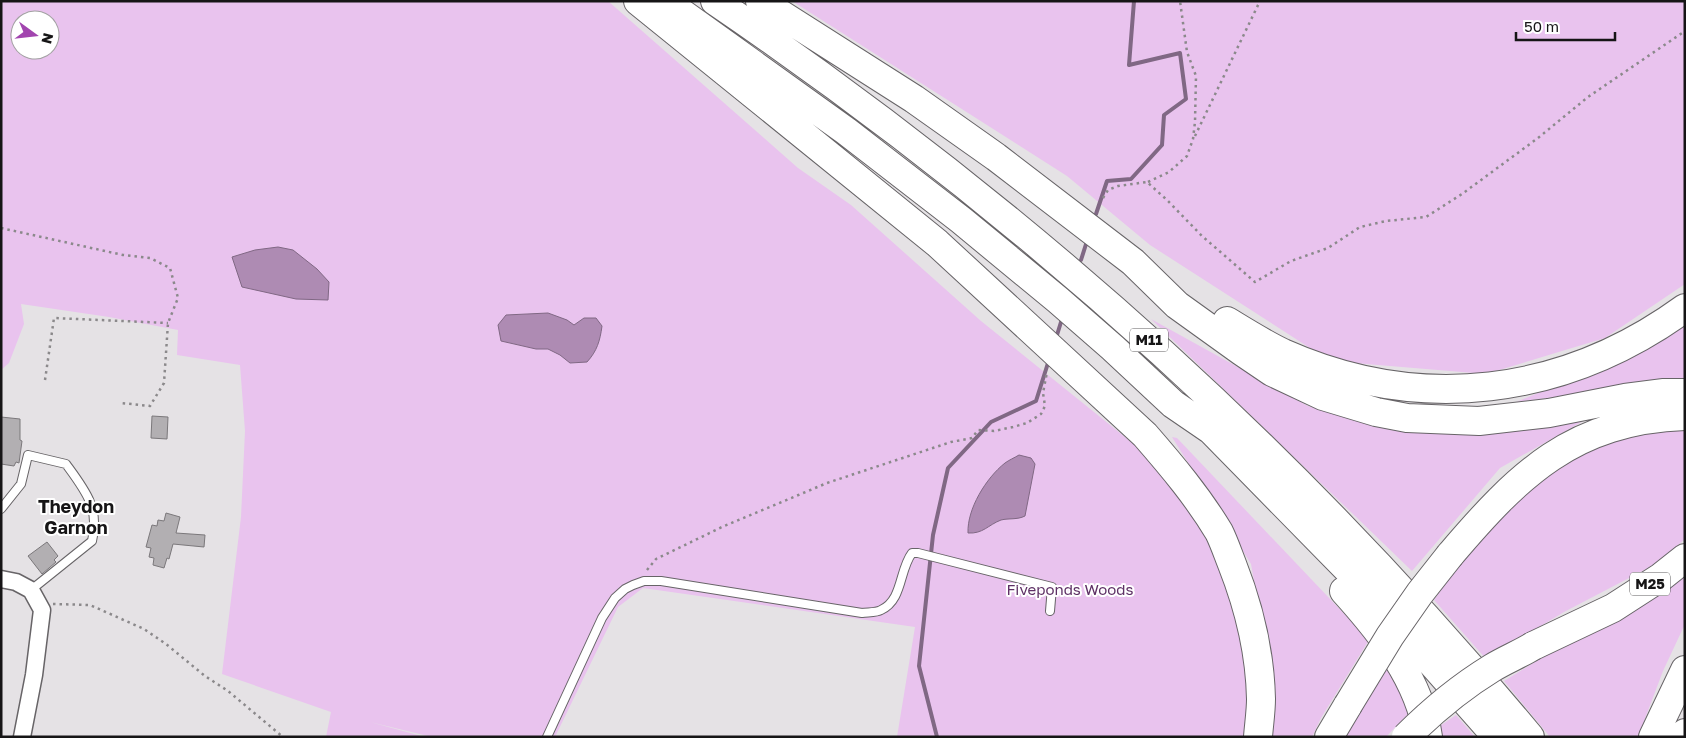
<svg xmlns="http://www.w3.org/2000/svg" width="1686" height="738" font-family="'Golos Text',sans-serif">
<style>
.green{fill:#e9c3ee;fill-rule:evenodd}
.water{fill:#ae8bb3;stroke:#806884}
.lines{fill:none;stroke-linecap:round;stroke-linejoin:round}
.stream{stroke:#806884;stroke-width:4}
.building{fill:#b2afb2;stroke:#7b787b}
.lane-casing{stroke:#676467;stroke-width:10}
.street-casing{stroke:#676467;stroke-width:19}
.highway-casing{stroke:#676467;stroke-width:30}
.path{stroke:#8b898b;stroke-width:2.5;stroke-dasharray:2.5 4;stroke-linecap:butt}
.lane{stroke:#fff;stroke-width:8}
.street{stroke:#fff;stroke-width:16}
.highway{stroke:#fff;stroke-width:28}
.highway-bridge-casing{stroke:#676467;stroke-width:30;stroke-linecap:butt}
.highway-bridge{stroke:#fff;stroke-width:28}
.labels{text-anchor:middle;stroke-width:4;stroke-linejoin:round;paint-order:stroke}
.shield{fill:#fff;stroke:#5c5b5c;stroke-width:1}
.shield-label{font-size:14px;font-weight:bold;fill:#161516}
.park-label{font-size:15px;fill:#5e3065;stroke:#fff}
.quarter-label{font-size:18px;font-weight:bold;fill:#161516;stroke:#fff}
</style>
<rect width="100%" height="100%" fill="#e5e2e5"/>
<path class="green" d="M1,1H608L798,168L851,205L981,321L1161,466L1211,542L1242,620L1253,688L1249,737H897L915,627L643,588L618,607L555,737H432L370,722L425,737H326L331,712L222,674L241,517L245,431L240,365L177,355L178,330L109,317L21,304L24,324L9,363L1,370ZM20,20H50V50H20Z
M792,1H1685V284L1605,338L1486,374L1330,361L1150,245L1067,176Z
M1151,319L1308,406L1415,433L1527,426L1592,416L1500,468L1412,571Z
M1685,320V380L1516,402L1621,359Z
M1685,425V539L1654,565L1564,612L1486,659L1434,600L1471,547L1505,506L1581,446Z
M1172,437L1177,438L1369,640L1321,718L1312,737H1266L1270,670L1251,564Z
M1685,577V624L1663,671L1638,737H1550L1504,681L1561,646L1661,594Z
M1386,665L1402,696L1408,714L1386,737H1344Z
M1456,715L1475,737H1440V726Z"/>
<path class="water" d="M278,247L293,250L317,269L329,282L328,300L296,299L242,287L232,257L255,250Z
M548,313L567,320L574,325L584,318H596L602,326C600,341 597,351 587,362L570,363L560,355L548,349H536L501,341L498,325L506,315Z
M1019,455L1031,458L1035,464L1025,516C1017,520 1009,518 1001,520C988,525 983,534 968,533C967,509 986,478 1005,463C1009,460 1014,458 1019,455Z"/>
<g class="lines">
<path class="stream" d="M1096,214L1107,181L1131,179L1162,145L1164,115L1186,99L1180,53L1129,65L1134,1
M1081,260L1087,241
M1057,335L1061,322
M937,737L919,666L933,535L948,468L991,422L1036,401L1048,363"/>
</g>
<path class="building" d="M152,416L168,417L167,439L151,438Z
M1,417L20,419V440L22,441L19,463L16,462L14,466L1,464Z
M166,513L180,517L176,533L205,535L204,547L173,544L169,559L167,558L164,568L153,565L154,558L149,557L151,548L146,547L152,525L157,526L158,520L164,521Z
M47,542L58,556L54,560L56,562L42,574L28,556Z"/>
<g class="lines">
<defs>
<path id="lane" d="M1,509L21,484L28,455L66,464C85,490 100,508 92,541L31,590
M547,737L602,618L615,598L625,589L633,585L644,581H661L862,613C867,612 876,613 881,610C903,600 899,570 912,553H918L1052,587L1050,611"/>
<path id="street" d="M1,579L16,582L31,590L42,610L34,675L22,737"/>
<path id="highway" d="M638,1L937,243L1145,435C1172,466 1198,497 1219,532C1224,542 1228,554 1232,564C1249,607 1260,652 1261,699C1261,711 1259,724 1258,737
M665,1L846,131L961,220L1058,300L1113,348L1173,404L1211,430L1363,585L1497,737
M715,1C1019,208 1295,454 1530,737
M760,1L914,99L996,157L1133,262L1177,305L1241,351L1272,372L1323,396L1376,412L1407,418L1479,421L1549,413L1625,398L1664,393H1685
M1227,321C1245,332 1264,344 1283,353C1420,414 1564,396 1685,308
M1450,555C1518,475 1573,420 1685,416
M1344,591C1381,632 1420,680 1428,737
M1533,646L1613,608L1661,577L1685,558
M1329,737L1348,705
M1653,737L1685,670
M1683,737L1685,733"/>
</defs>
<use href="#lane" class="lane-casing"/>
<use href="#street" class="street-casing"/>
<use href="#highway" class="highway-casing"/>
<path class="path" d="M1195,136L1260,1
M1148,182L1169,172L1187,156L1193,139L1195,122L1196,76L1187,52L1180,1
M1103,198L1108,190L1118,186L1147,182L1167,200L1202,236L1255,282L1291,261L1328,248L1360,227L1386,221L1426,217L1462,194L1538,138L1588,97L1685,31
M1,228L123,255L150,258L170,268L178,298L168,323L164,383L150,406L121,403
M45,380L54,318L168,323
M647,570L656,559L722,527L827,483L951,442L972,438L978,430L994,431L1013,427L1027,423L1041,414L1045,406L1043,393L1047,372
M53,604L90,605L144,629L166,644L205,676L228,691L283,737"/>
<use href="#lane" class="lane"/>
<use href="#street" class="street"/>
<use href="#highway" class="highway"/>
<defs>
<path id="highway-bridge" d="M1348,705L1390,636L1420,593L1450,555
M1406,737C1432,711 1461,687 1492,668C1505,660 1520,654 1533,646"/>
</defs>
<use href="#highway-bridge" class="highway-bridge-casing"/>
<use href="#highway-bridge" class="highway-bridge"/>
</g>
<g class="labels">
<g class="shield">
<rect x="1130" y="328.5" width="38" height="23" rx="4"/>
<rect x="1630" y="572.5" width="40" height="23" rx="4"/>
</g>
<g class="shield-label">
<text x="1149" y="345">M11</text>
<text x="1650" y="589">M25</text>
</g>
<g class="park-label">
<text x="1070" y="595">Fiveponds Woods</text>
</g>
<g class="quarter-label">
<text x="76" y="513">Theydon<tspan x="76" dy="21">Garnon</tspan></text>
</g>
</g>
<rect width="1686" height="738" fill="none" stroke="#161516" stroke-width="5"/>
<g transform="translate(35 35) rotate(105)"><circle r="24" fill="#ffffff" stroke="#a2a1a2"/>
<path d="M0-4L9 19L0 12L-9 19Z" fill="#a245af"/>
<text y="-8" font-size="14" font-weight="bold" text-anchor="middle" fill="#161516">N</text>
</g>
<path d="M1516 32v8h99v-8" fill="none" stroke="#161516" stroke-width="2.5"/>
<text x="1524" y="32" font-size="15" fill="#161516" stroke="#ffffff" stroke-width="4" paint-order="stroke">50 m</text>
</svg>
